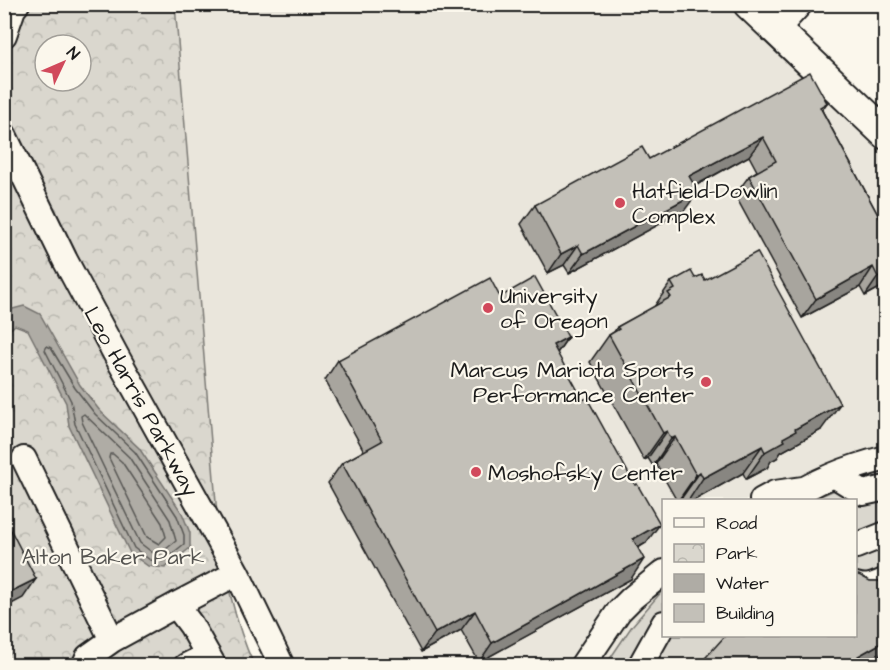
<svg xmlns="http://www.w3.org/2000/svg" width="890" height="670" font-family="'Architects Daughter',sans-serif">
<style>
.built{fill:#eae6dc;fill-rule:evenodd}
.park{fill:url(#park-crowns);stroke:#7b7a75;stroke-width:1.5;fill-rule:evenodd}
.garden{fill:#dad7ce;stroke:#7b7a75;stroke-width:1.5}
.water{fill:#afaca5;stroke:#74726e;stroke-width:1.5}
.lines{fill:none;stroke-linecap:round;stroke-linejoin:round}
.shore{stroke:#575653;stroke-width:1.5}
.minor-casing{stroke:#1c1c1c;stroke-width:28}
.major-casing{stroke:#1c1c1c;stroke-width:34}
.minor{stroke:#fbf7ec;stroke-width:24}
.major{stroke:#fbf7ec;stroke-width:30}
.wall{fill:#a8a59e;stroke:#1c1c1c;stroke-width:1.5}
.shaded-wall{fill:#888681;stroke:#1c1c1c;stroke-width:1.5}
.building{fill:#c3c0b8;stroke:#1c1c1c;stroke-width:1.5}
.poi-dot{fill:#d1495b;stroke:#fbf7ec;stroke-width:2}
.labels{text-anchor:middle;stroke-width:4.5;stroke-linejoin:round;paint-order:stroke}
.poi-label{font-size:22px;fill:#1c1c1c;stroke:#fbf7ec;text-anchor:start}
.street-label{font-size:22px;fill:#1c1c1c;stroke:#fbf7ec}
.park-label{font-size:22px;fill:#555451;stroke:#fbf7ec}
</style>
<defs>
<pattern id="park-crowns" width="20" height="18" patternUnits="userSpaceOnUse" patternTransform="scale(1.5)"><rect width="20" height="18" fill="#dad7ce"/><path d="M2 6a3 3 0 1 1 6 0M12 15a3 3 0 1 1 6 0" fill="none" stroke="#bab8b0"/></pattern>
</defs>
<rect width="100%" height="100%" fill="#fbf7ec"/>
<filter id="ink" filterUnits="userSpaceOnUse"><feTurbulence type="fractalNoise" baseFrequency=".0167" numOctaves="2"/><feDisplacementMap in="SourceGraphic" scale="12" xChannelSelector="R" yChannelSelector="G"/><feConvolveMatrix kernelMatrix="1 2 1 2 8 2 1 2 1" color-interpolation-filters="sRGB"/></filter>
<g filter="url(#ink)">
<path class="built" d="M17,5H749L885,134V665H282L5,35ZM45,45H81V81H45ZM664,500H856V636H664Z"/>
<path class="park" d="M4,5H175L218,527C225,574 234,622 254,665H5ZM45,45H81V81H45Z"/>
<path class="garden" d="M885,472V665L605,666L632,626L663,590L664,636H856V500H811L865,477Z"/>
<path class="water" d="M24,306L40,314L80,385L100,411L139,448L182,513L190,533V548L165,568L148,566L130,553L69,426L66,403L28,330L15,325L5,334V311Z"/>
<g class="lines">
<path class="shore" d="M47,346L51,348L75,388L95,414L135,452L177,516L184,535V544L163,561L150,560L134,548L75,424L71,401L45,350Z
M84,414L129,457L170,520L176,541L161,553H153L140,543L82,422L81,416Z
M110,454H113L122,462L162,523L166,537L159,544L147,537L109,458Z"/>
<defs>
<path id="minor" d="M776,30L800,4
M4,35L13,9L17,4
M4,135L65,260L116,355L237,573L282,666
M24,459L112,640
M834,475L863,493L886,488
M762,500L775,493L803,489
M787,500C816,480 850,467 886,458
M856,546L886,534
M856,585C867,589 875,585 886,580
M176,605L237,573
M84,666L88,657L112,640L176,605L191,625L214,666
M186,666L208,655
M582,666L619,611L632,598L664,572
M640,666L664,623"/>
<path id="major" d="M749,4L886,134"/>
</defs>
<use href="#minor" class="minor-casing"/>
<use href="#major" class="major-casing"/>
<use href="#minor" class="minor"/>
<use href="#major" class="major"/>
</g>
<path class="wall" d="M827,103L822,110L885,228V285L865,296L860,287L802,318L735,195L749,176L757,171L749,156L695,186L684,211L569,273L564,265L548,273L521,224L535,205L649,159Z
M695,278L705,280L821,430L781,452L777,458L771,461L767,468L746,479L743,473L693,501H682L681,499L677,501L656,464L653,466L648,458L644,460L590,362L609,335L614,332L617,327L654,307L671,282Z
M500,297L568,337L557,353L646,543L638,548L631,579L479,662L461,630L421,652L328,483L342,463L364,451L325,380L338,360Z
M870,581H885V666H884L879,657L863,665Z"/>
<path class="shaded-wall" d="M763,137L749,156L676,196L689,176Z
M698,192L684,211L569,273L583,254Z
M578,245L564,265L548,273L561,254Z
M873,267L860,287L802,318L816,299Z
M885,273V285L865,296L878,277Z
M568,337L555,356L553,345Z
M840,404L821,430L781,452L777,458L771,461L767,468L746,479L765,452L795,429Z
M667,431L648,458L644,460L663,433Z
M675,437L656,464L653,466L671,439Z
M762,446L743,473L693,501H688L703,478Z
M700,472L681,499L678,501L696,475Z
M660,524L646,543L619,558L633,539Z
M644,559L631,579L479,662L492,643Z
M36,579L23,598L4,608V595Z
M475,611L461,630L421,652L435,633Z
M885,641V647L879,657L863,666L858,656Z"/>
<path class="building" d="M810,72L827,103L820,107L885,228V273L878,277L873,267L816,299L749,176L776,161L763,137L689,176L698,192L583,254L578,245L561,254L535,205L642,147L649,159Z
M757,252L840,404L795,429L796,431L783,438L785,441L765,452L762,446L703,478L700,472L696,475L675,437L671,439L667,431L663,433L609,335L619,329L617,327L671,297L668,293L675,289L671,282L691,271L695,278L702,275L705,280Z
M535,277L568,337L553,345L583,400L587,398L635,485L637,484L660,524L633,539L644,559L492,643L475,611L435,633L342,463L382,441L338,360L490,278L500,297Z
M4,517L36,579L4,595Z
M855,575H859L870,581H885V641L858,656L863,666H698L725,636H855Z"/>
</g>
<g class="poi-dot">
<circle cx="620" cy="203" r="6"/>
<circle cx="488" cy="308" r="6"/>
<circle cx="706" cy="382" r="6"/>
<circle cx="476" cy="472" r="6"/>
</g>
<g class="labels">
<g class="poi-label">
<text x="632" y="198">Hatfield-Dowlin<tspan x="632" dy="25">Complex</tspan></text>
<text x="500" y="303">University<tspan x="500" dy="25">of Oregon</tspan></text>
<text x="694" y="377" text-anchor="end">Marcus Mariota Sports<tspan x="694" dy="25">Performance Center</tspan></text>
<text x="488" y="480">Moshofsky Center</text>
</g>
<g class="street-label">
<text transform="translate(142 401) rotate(61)" y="8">Leo Harris Parkway</text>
</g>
<g class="park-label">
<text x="113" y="564">Alton Baker Park</text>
</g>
</g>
<rect width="890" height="670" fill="none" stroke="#fbf7ec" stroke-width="24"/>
<rect x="12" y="12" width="866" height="646" fill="none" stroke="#1c1c1c" stroke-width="2" filter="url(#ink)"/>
<rect x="662" y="499" width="195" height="138" fill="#fbf7ec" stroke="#a29f99" stroke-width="1.5"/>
<rect x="674" y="518" width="30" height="9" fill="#fbf7ec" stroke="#a29f99" stroke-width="1.5"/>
<text x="716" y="529" font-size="18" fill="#1c1c1c">Road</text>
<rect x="674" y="544" width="30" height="18" fill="url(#park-crowns)" stroke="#a29f99" stroke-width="1.5"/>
<text x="716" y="559" font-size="18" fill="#1c1c1c">Park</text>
<rect x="674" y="574" width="30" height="18" fill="#afaca5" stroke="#a29f99" stroke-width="1.5"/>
<text x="716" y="589" font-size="18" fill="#1c1c1c">Water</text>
<rect x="674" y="604" width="30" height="18" fill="#c3c0b8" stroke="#a29f99" stroke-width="1.5"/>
<text x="716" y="619" font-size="18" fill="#1c1c1c">Building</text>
<g transform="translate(63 63) rotate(46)"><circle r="28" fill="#fbf7ec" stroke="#a29f99" stroke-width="1.5"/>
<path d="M0-4.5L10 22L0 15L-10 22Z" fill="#d1495b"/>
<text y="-9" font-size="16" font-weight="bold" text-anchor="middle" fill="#1c1c1c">N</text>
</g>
</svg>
